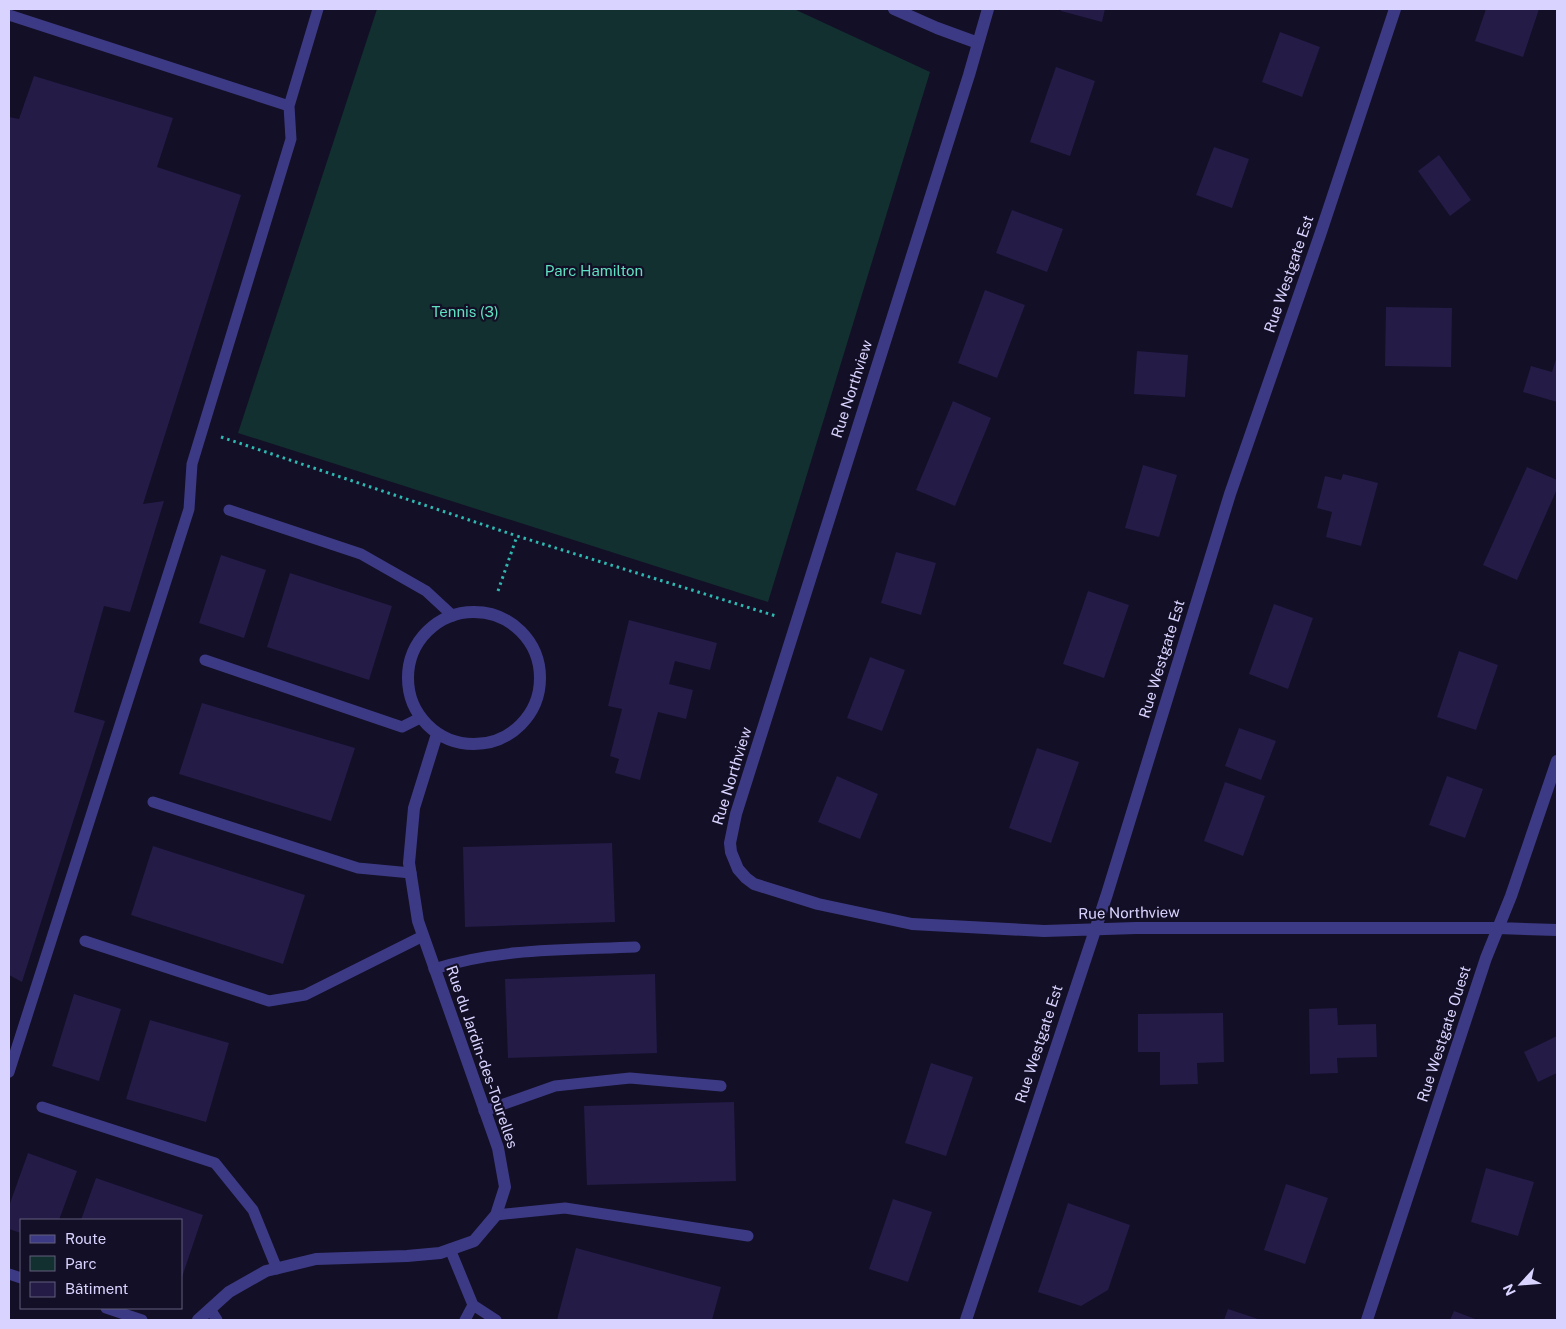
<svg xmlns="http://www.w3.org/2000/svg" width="1566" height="1329" font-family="'Public Sans',sans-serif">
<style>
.green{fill:#12302f}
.building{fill:#241b47}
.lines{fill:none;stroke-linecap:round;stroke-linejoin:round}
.path{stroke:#2fb8b0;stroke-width:3;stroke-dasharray:2.5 4;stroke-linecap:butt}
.service{stroke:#3d3a85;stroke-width:11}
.minor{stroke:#3d3a85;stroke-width:12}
.labels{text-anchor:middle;stroke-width:4.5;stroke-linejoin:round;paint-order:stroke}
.park-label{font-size:15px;fill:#5fe0c0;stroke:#130f26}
.street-label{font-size:15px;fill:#d9d4ff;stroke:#130f26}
</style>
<rect width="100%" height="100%" fill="#130f26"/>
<path class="green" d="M377,9H794L930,72L768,602L238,433Z"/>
<path class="building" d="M1061,9H1105L1102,22L1061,11Z
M1486,9H1539L1523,57L1475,41Z
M1280,32L1320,47L1302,97L1262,82Z
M1056,67L1095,81L1070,156L1030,142Z
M34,76L173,118L157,167L241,195L143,504L164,501L130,612L104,606L74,712L105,721L22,982L9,975V117L19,119Z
M1214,147L1249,159L1232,208L1196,195Z
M1439,155L1471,200L1450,216L1418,171Z
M1012,210L1063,229L1047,272L996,253Z
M985,290L1025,305L997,378L958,363Z
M1386,307L1452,308L1451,367L1385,366Z
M1137,351L1188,355L1185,397L1134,394Z
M1557,356V402L1523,392L1531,366L1552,372Z
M953,401L991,418L955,506L916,490Z
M1143,465L1177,475L1159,537L1125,528Z
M1527,467L1557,480V489L1517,580L1483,565Z
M1343,474L1378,483L1361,546L1326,537L1332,512L1317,508L1325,476L1341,480Z
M896,552L936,563L921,615L881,603Z
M221,555L266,570L244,638L199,623Z
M290,573L392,606L369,680L267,647Z
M1088,591L1129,605L1104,678L1063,664Z
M1274,604L1313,618L1288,689L1249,674Z
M629,620L717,643L710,670L675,661L669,684L693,690L686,719L658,712L640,780L615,773L619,759L610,756L622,709L608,706Z
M1459,651L1498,665L1476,730L1437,717Z
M870,657L905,670L882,731L847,718Z
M202,703L355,748L331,821L179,774Z
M1239,728L1276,741L1261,780L1225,766Z
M1037,748L1079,762L1051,843L1009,828Z
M837,776L878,794L860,839L818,822Z
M1447,776L1483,789L1465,838L1429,825Z
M1225,782L1265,796L1243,856L1204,841Z
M612,843L615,922L465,927L463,847Z
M153,846L305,895L283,964L131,915Z
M655,974L657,1053L508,1058L505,979Z
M74,994L121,1009L99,1081L52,1066Z
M1337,1008L1338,1025L1376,1024L1377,1057L1337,1058L1338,1073L1310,1074L1309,1009Z
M1223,1013L1224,1062L1197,1063L1198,1084L1160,1085V1052H1138V1014Z
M150,1020L229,1043L206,1122L126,1099Z
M1557,1036V1073L1538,1082L1524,1052Z
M931,1063L973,1077L946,1156L905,1143Z
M734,1102L736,1181L587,1185L584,1106Z
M28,1153L77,1171L59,1220H21V1233L9,1229V1206Z
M1486,1168L1534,1182L1518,1236L1471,1222Z
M96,1178L203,1215L182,1277L181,1220H81Z
M1286,1184L1328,1198L1305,1264L1264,1250Z
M893,1199L932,1212L908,1282L869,1269Z
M1068,1203L1130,1225L1108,1290L1081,1306L1038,1292Z
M576,1248L721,1287L712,1320H557Z
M1228,1309L1261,1320H1224Z
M1454,1311L1478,1320H1450Z"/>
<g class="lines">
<path class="path" d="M221,437L517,536
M498,591L517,536L776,616"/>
<path class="service" d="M9,15L289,106L318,9
M229,510L361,554L426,591L453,616
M205,660L402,727L420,718
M153,802L358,868L411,873
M85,941L269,1001L305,995L423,936
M434,969C499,948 568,950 635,947
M9,1072L189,509L192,464L291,139L289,106
M42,1107L215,1163L253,1210L277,1269
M484,1111L555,1086L630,1078L721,1086
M496,1215L565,1208L748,1236
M450,1249L473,1305L496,1320
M9,1274L21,1278
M106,1308L142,1320
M210,1309L217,1320
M465,1320L473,1305"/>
<path class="minor" d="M894,9L937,28L978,43
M988,9L969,75L736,814L730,843L731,852L738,869L746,878L754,884L818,904L912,924L1044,931L1136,928H1498L1557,930
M408 678a66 66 0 1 1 132 0a66 66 0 1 1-132 0Z
M198,1320L229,1292L266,1271L316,1259L407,1256L440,1253L474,1241L496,1215L505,1187L498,1148L418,921L409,863L414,808L437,734
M966,1320L1107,894L1230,494L1320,235L1395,9
M1367,1320L1486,958L1511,896L1557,761"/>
</g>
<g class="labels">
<g class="park-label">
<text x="594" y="276">Parc Hamilton</text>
<text x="465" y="317">Tennis (3)</text>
</g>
<g class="street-label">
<text transform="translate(1289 274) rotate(-71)" y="5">Rue Westgate Est</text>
<text transform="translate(852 389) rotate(-72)" y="5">Rue Northview</text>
<text transform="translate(1162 659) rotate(-73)" y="5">Rue Westgate Est</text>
<text transform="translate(732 776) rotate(-73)" y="5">Rue Northview</text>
<text transform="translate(1129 913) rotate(-1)" y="5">Rue Northview</text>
<text transform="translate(1444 1034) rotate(-72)" y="5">Rue Westgate Ouest</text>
<text transform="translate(1039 1044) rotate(-72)" y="5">Rue Westgate Est</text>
<text transform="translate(482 1057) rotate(71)" y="5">Rue du Jardin-des-Tourelles</text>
</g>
</g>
<rect width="1566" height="1329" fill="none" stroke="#d9d4ff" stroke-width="20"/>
<rect x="20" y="1219" width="162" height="90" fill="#130f26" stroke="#625e7d"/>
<rect x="30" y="1235" width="25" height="8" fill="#3d3a85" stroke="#625e7d"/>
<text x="65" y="1244" font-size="15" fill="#d9d4ff">Route</text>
<rect x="30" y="1256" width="25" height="15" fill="#12302f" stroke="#625e7d"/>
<text x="65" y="1269" font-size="15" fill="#d9d4ff">Parc</text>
<rect x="30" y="1282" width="25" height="15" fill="#241b47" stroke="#625e7d"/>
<text x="65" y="1294" font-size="15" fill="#d9d4ff">Bâtiment</text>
<g transform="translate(1521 1284) rotate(244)" stroke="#130f26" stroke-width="4" paint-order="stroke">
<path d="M0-4L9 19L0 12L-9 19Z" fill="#d9d4ff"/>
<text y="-8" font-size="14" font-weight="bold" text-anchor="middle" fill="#d9d4ff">N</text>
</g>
</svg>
